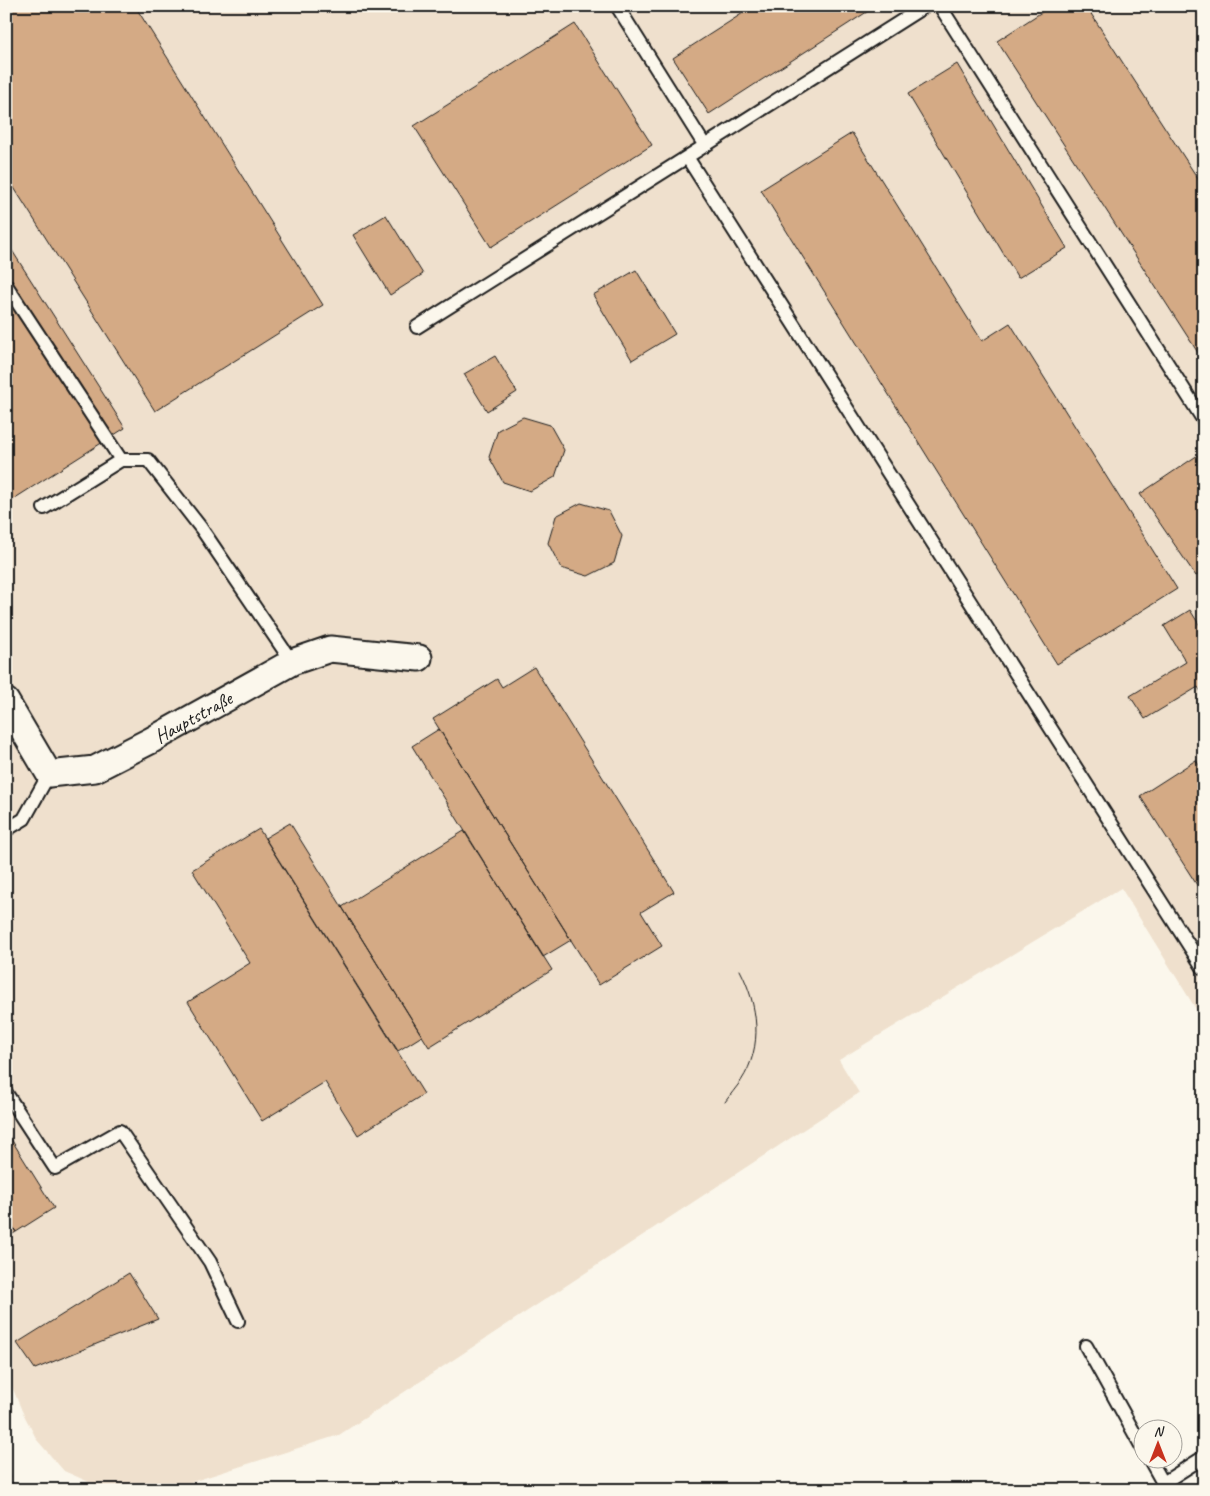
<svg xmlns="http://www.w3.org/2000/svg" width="1210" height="1496" font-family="Caveat,sans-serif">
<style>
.built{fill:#efe0cd}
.building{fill:#d4aa85;stroke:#1c1c1c}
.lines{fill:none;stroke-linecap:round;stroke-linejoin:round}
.lane-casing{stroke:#1c1c1c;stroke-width:16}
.street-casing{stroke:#1c1c1c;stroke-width:29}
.path{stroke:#1c1c1c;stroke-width:3;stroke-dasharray:5 4;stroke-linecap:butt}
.lane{stroke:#fbf7ec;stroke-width:12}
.street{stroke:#fbf7ec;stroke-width:25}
.tram{stroke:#1c1c1c;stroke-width:1}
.labels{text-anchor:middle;stroke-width:5;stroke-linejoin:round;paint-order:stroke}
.street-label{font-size:20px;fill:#1c1c1c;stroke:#fbf7ec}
</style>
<rect width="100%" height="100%" fill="#fbf7ec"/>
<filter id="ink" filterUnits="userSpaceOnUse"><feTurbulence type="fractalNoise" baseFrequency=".02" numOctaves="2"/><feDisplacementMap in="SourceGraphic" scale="10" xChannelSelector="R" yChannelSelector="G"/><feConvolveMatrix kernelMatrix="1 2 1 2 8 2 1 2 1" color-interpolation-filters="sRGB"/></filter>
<g filter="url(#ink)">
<path class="built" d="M6,6H1204V1022L1121,888L839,1060L859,1093L339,1435L179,1486L154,1490L105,1489L64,1471L37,1440L22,1411L6,1372Z"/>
<path class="building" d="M6,6H135L323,305L155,411L6,175Z
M754,6H876L709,114L673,58Z
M1051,6H1086L1204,188V362L997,41Z
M575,24L652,145L491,247L414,126Z
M957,64L1067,248L1018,278L908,94Z
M852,133L982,341L1010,323L1177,589L1057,664L761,190Z
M386,215L423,274L390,295L353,235Z
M6,241L125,428L12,500L6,492Z
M636,270L675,334L632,360L593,295Z
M495,356L517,392L487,411L464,374Z
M523,417L550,425L564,450L555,477L530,491L503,482L489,457L498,430Z
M1198,455L1204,464V571L1196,576L1140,494Z
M581,503L609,511L622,536L614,563L588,576L561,568L548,543L556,516Z
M1190,610L1204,632V697L1198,687L1145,719L1130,696L1186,662L1164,626Z
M534,667L674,892L641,912L662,946L599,985L433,719L497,679L502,687Z
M439,729L571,940L543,957L412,746Z
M1196,760L1203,772L1204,771V896L1140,796Z
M290,823L422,1036L398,1051L265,838Z
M259,829L424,1094L358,1135L325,1082L262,1121L188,1002L250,963L192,870Z
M464,831L552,970L429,1047L342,907Z
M6,1131L54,1208L16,1232L6,1216Z
M6,1216L16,1232L6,1238Z
M129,1273L158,1319L35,1369L17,1343Z"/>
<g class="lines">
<defs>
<path id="lane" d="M617,6L705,146
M925,6L687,157L1204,969
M940,6L1204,421
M6,285L121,460
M417,327L687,157
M44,508L121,460H148L201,528L292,662
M6,830L24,819L49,774
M6,1093L55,1168L120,1131L210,1262L238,1321
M1086,1346L1142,1447
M1149,1458L1163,1483
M1160,1490L1163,1483L1204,1457"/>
<g id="street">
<path id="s1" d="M6,701L49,774L95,769L150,741L292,662L330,649L419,658"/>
</g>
</defs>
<use href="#lane" class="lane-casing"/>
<use href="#street" class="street-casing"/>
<path class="path" d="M6,1465L13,1490"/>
<use href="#lane" class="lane"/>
<use href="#street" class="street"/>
<path class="tram" d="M725,1102C730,1095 736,1088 741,1081C764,1046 758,1005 740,970"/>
</g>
</g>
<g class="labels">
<g class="street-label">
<text dy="7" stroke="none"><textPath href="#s1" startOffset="242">Hauptstraße</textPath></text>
</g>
</g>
<rect width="1210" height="1496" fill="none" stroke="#fbf7ec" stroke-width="25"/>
<rect x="12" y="12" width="1185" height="1471" fill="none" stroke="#1c1c1c" stroke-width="2" filter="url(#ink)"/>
<g transform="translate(1158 1444)"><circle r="24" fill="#fbf7ec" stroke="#a29f99"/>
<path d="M0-4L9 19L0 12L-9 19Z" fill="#c8321e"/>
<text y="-8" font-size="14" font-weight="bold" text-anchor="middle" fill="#1c1c1c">N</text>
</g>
</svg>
